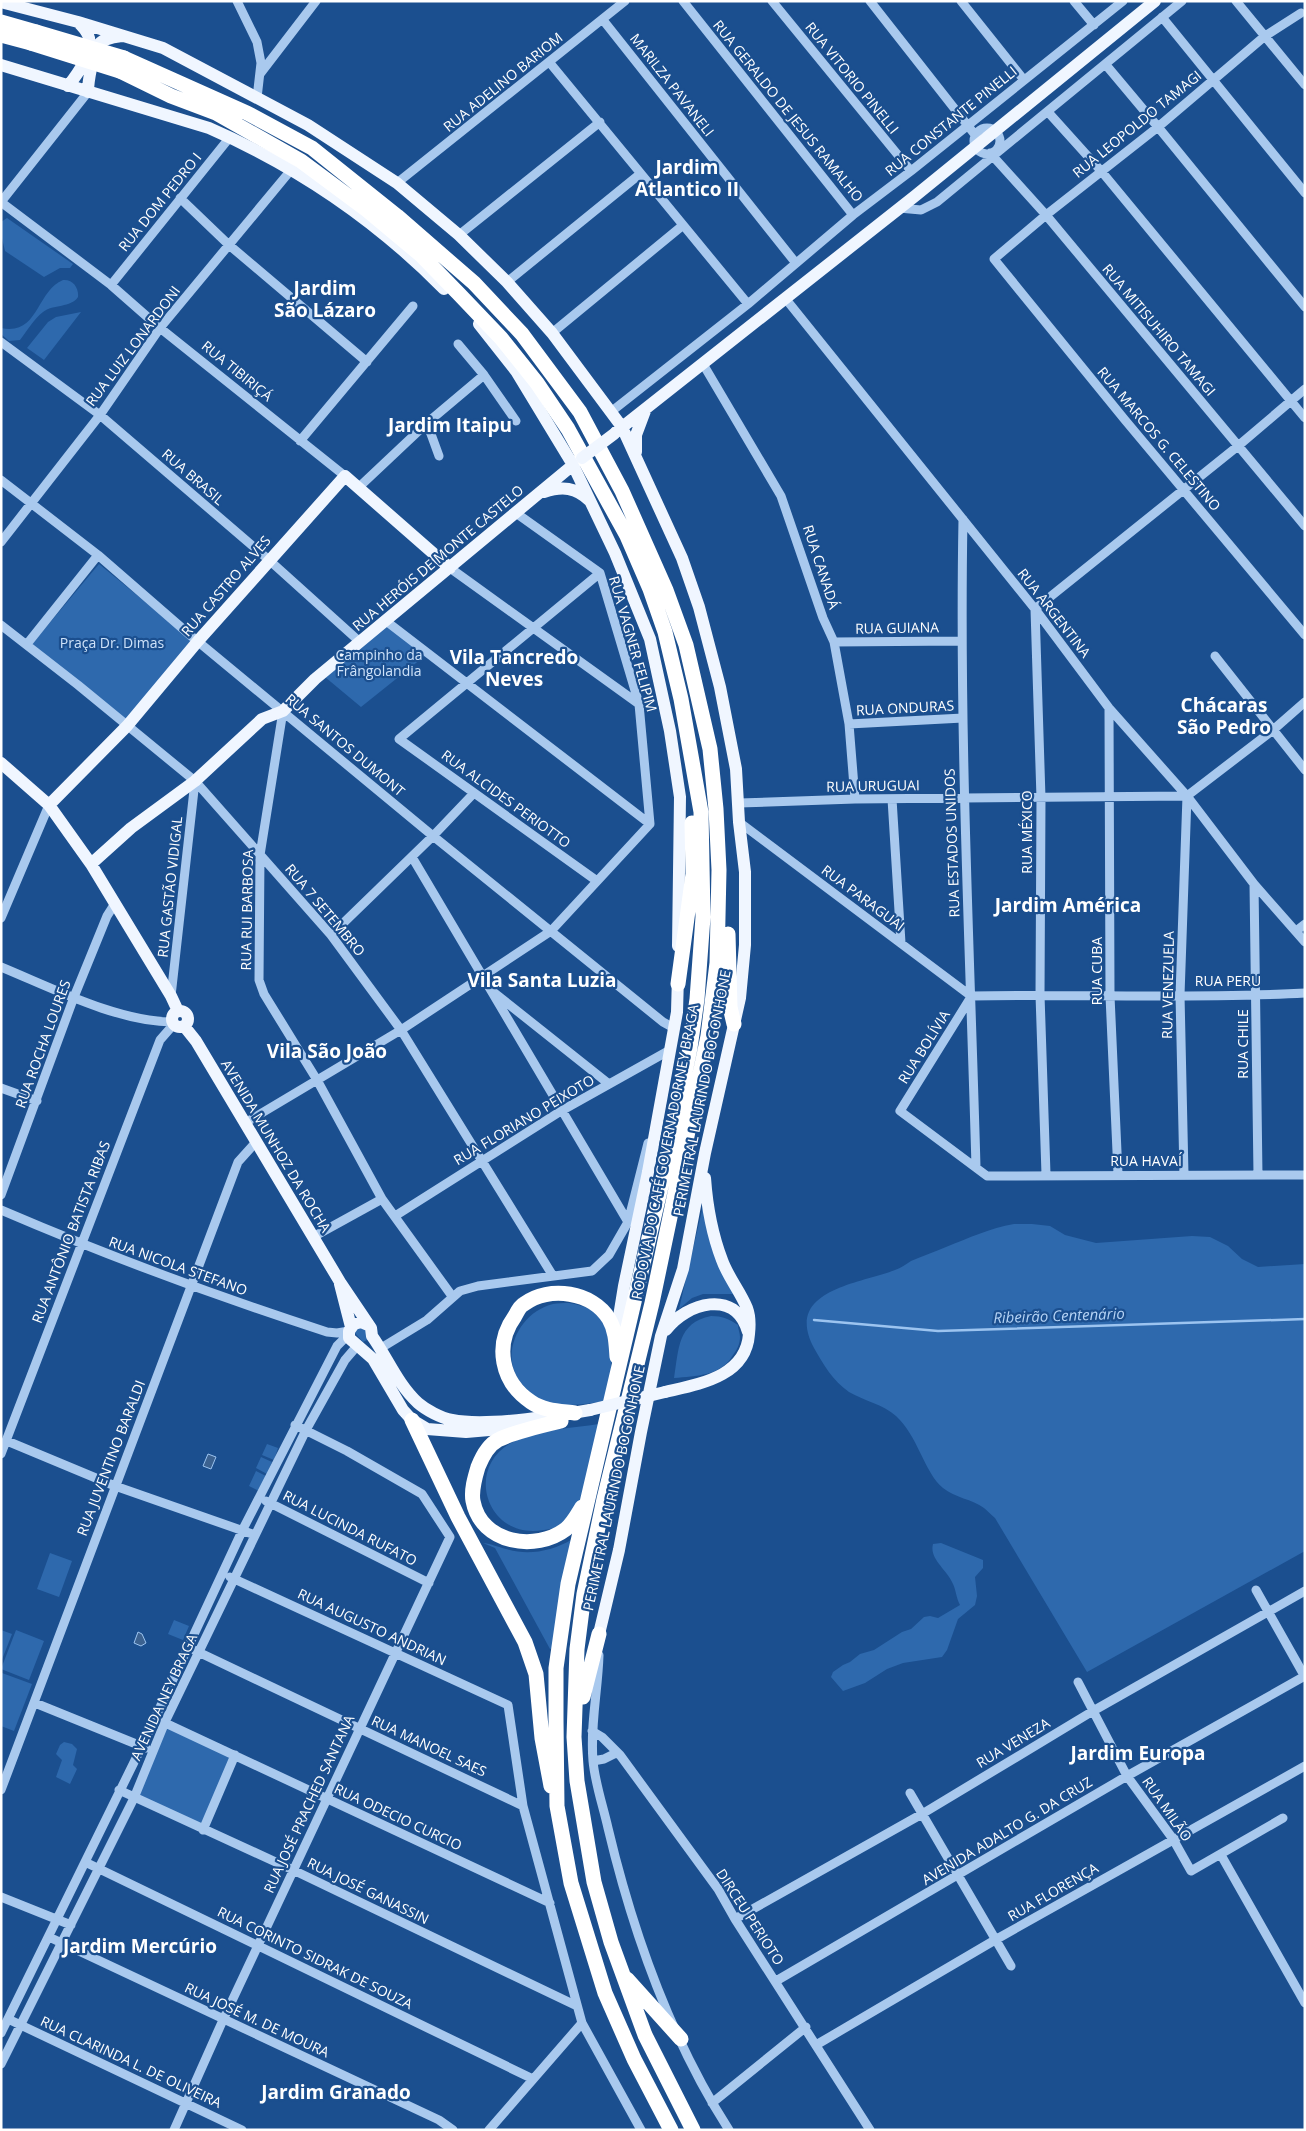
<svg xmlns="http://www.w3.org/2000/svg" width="1306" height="2131" font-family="'Open Sans',sans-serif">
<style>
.green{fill:#2e69ad}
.water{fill:#3c6290;stroke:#9cc4f0}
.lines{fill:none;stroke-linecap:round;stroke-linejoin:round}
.stream{stroke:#9cc4f0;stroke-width:2.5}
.minor{stroke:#a9c9ee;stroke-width:9}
.major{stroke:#f0f6ff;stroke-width:12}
.highway{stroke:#fff;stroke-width:15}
.major-bridge{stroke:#f0f6ff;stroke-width:12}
.highway-bridge{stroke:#fff;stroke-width:15}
.labels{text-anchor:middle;stroke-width:4.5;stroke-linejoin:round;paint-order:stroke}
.street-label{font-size:14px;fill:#fff;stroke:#1b4f8f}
.park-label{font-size:14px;fill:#cfe3fa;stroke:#1b4f8f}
.water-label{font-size:15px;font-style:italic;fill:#b5d3f5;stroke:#1b4f8f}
.district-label{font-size:19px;font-weight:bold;fill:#fff;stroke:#1b4f8f}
</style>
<rect width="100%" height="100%" fill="#1b4f8f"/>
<path class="green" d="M7,218L73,264L70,268H60L44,277L5,251L1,234V222Z
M63,280C73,279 79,288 78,297C71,308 53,304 43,312C34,319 27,331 20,340L9,341L1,334V328C39,336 36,291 63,280Z
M81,312L44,360L27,348L48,322L56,317Z
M99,564L193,641L126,722L32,644Z
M387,626L426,655L361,707L325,677Z
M703,1206L733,1294H703L692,1298L679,1309Z
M1014,1224H1032L1050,1226L1065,1235L1096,1243L1192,1236L1210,1237L1228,1246L1242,1259L1258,1267L1305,1264V1551L1087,1672L995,1518C991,1515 988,1511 984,1508C972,1499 955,1498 943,1488C924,1472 918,1436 896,1416C883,1404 864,1401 849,1392C833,1381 823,1364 814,1348C783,1290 859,1284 895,1270C901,1268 906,1264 911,1261C922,1256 935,1252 946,1247C969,1238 990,1228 1014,1224Z
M569,1303C576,1304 584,1306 591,1310C619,1326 611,1373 608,1400C584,1405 560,1409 536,1398C531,1396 527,1389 523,1385C497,1357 519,1312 553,1304C558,1303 564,1303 569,1303Z
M711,1316C722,1316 729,1319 738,1325C738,1329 740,1333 740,1337C740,1344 737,1350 733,1355C721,1376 696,1376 674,1378C679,1349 677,1323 711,1316Z
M364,1326L369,1339L363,1342L355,1333L357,1329Z
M599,1424C593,1448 586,1500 571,1518C566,1525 553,1529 544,1530C485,1541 462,1463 517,1440C542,1429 572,1428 599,1424Z
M267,1444L278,1448L274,1460L262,1455Z
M261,1457L272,1462L267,1474L256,1468Z
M256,1471L266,1476L259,1491L249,1486Z
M571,1540L556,1648L550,1649L495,1548L483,1543C492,1544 498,1547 506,1549C528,1556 552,1551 571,1540Z
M941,1543L983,1560V1568L975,1577L977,1596L975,1605L958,1619L947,1650L942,1657L903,1663L887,1669L865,1683L843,1691L831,1677L833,1672L843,1665L850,1662L860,1654L874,1650L902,1632L911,1629L924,1617L930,1616L938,1618L960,1605C956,1598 956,1589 952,1582C947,1570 929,1559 933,1544Z
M50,1553L72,1561L59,1597L37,1589Z
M174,1620L189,1626L183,1640L168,1634Z
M1,1630L12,1634L1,1662Z
M16,1630L44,1641L29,1680L1,1669Z
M2,1673L32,1684L14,1731L1,1726Z
M166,1726L233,1756L202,1827L136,1797Z
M64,1742L72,1744L77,1749L73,1765L77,1769L70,1784L56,1777L62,1760L56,1754L60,1745Z"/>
<path class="water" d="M208,1454L216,1457L211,1469L203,1466Z
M138,1632L142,1634L146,1643L141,1646L134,1643Z"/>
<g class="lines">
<path class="stream" d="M814,1320L938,1331L1305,1319"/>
<path class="minor" d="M237,1L257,42L261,63L257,98
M683,1L853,215
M772,1L911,171
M870,1L976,136
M961,1L1024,80
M1074,1L1094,25
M1236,1L1305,85
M1301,13L1265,36L1158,127L1046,215L994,259L1125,420L1305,635
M1162,17L1305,193
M603,20L795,262
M550,63L748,304
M1106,65L1158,127L1305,307
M260,74L316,1
M1048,112L1102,172L1305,418
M974 141a13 13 0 1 1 26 0a13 13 0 1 1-26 0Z
M990,153L1046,215L1305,526
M397,183L625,1
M180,198L229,245L367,362
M1,202L111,285L160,328L345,476
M1,202L88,92
M899,208L921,210L937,202L1182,1
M459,235L600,122
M507,282L640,174
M111,285L230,137
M785,298L1035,609L1109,708L1187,796L1254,884L1305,942
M552,333L682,226
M1,342L100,415L269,560L360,642
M458,344L484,375L516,421
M703,364L781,496L823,618L834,642L849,724L855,799
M612,411L748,304L853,215L911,171L1123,1
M427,423L439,456
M300,441L413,306
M1,480L98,555L190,635L433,836L663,1022L674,1028
M358,488L427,423L484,375
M516,513L600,573L639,704L650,824
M963,519C959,735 970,951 976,1167
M1,542L100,415L160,328L291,170
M450,568L639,704
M386,621L650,824
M1,625L78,685L195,781L331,935L401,1030L553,1276
M834,642L960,641
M27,644L98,555
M1215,656L1305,770
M1109,708L1110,996L1118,1174
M283,711L260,855L259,980L264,994L317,1080L382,1199L452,1296
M849,724L963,718
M1187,796L1273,730L1305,702
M892,799L901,943
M739,803L855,799L1187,796
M739,822L971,996
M412,857L628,1222
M597,881L399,739L600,573
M1254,884L1258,1175
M1,918L49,805
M1296,931L1305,924
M331,935L433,836L474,793
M1,967C52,988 118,1022 173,1022
M492,991L609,1084
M171,996L195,781
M971,996C1082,994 1194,999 1305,993
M971,997L900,1111L987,1176L1305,1175
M1,1088L37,1101
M245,1123L401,1030L551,931L650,824
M1046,1174L1040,995L1041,798L1035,609L1238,446L1305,389
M1184,1175L1180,995L1187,796
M1,1195L74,997L107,916L114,905
M1,1210C108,1256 216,1296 327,1332L337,1333L349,1331
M395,1216L561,1111L670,1050
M313,1237L382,1199
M381,1348L427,1320L460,1291L478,1286L592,1271L609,1255L628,1222L648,1143
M7,1441L115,1486L255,1535
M1,1454L160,1040L174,1024
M266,1501L429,1583
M230,1577L508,1705L523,1806L582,2023L641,2130
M1256,1590L1305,1677
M194,1650L523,1806
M599,1655C598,1690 590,1725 593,1761C595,1783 603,1806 608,1828C633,1933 670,2038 729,2130
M1078,1682L1127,1776L1173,1839L1191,1871L1283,1818
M35,1703L146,1748
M161,1721L550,1903
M592,1731L602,1737L620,1755L718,1889L735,1919L870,2130
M593,1761L604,1759L616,1753L620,1755
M1,1790L238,1162L256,1142
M119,1790L293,1870L577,2006
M910,1793L1011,1966
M203,1830L235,1755
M1221,1855L1305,2003
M85,1862L533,2079
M1,1897L71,1925
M735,1919L922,1814L1093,1711L1305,1591
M49,1937L439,2120L453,2130
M776,1981L1127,1776L1305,1676
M8,2019L242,2130
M1,2033L142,1746L243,1529L337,1346L348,1335
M816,2045L995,1940L1305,1766
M1,2064L134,1798L165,1722L306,1430L345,1360L357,1346
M712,2103L806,2027
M174,2130L223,2020L450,1537L422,1494L347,1451L295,1425
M489,2130L582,2023"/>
<path class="major" d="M1,2L78,22L163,48L308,125L397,183L459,235L507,282L552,333L622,427L682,558L699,607L720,687L736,769L739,822L745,872V945L740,998L705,1153L683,1269L661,1336L641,1432L619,1550L599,1634
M1,65L209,128C296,166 377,221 444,289
M68,86C77,75 95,50 88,35C86,30 82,26 78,22
M88,92C88,82 93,52 99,44C104,38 115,37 122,36
M479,324L516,371L573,465L615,553L650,639L670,731L680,797L678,946
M616,432L915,196L1155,1
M636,452V435L645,411
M544,492C562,486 576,487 590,501
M1,763L49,805L91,864L171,996L178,1011
M49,805L127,726L198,641L345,476L450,568
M91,864L131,828L195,781L262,719L283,711L315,679L579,460
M172 1019a8 8 0 1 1 16 0a8 8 0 1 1-16 0Z
M184,1026L196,1041L340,1282L371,1328L372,1336C387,1357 398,1385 418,1403C426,1410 441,1418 452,1420C486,1427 555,1416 590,1410
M340,1284L351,1327
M368,1325L361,1322L354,1324L349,1331V1338L373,1359L403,1410L412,1420L427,1429L466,1432L512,1428
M666,1330C686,1303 736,1288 748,1332
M616,1335L624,1286L648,1172L677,1012L678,976
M665,1392C699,1384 746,1377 749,1334C750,1325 750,1316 747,1308C740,1291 728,1277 722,1260C712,1234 707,1206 705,1178"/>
<path class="highway" d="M1,22L36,32
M1,35L31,43
M124,58L247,113L312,148L397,216L474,283L522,334L580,412L622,491L666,590L686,645L710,749L716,809L719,870L717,963L708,1036L652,1303L604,1499L584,1594L577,1649L574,1737L577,1781L594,1882L611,1942L645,2035L693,2130
M120,71L171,96L216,113L301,161L367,210L421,255L459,294L501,338L537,383L568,429L627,536L650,589L665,632L681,699L701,812L703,917L697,999L690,1048L667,1161L568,1584L556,1668V1719L557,1806L571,1883L605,1993L634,2059L671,2130
M728,934L730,1007L734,1024
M678,984L693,874L692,823
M575,1413C560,1411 544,1411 531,1402C501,1382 494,1345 515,1316C517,1312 520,1306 524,1304C549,1285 593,1292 609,1319C616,1331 616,1344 617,1357
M412,1420L458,1517L525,1642L536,1674L542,1738L551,1786
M561,1421C544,1425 513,1432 498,1440C488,1445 482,1457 478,1467C475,1477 471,1490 473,1501C481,1544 536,1552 566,1529C573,1523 577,1515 582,1507
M583,1697L599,1634
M627,1979L681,2039"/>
<path class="major-bridge" d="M582,458L614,434
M590,1410L665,1392"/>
<path class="highway-bridge" d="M36,32L124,58
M31,43L120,71"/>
</g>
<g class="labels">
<g class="street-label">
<text transform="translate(852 78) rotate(51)" y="5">RUA VITORIO PINELLI</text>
<text transform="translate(503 82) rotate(-39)" y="5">RUA ADELINO BARIOM</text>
<text transform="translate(672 85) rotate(52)" y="5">MARILZA PAVANELI</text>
<text transform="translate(788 111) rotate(51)" y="5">RUA GERALDO DE JESUS RAMALHO</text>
<text transform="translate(951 121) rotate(-39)" y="5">RUA CONSTANTE PINELLI</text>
<text transform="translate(1137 124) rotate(-39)" y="5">RUA LEOPOLDO TAMAGI</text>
<text transform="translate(160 202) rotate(-51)" y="5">RUA DOM PEDRO I</text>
<text transform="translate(1159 330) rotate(50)" y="5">RUA MITISUHIRO TAMAGI</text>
<text transform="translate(133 346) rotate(-53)" y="5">RUA LUIZ LONARDONI</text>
<text transform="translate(237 371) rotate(39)" y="5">RUA TIBIRIÇÁ</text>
<text transform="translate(1159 439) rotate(50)" y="5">RUA MARCOS G. CELESTINO</text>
<text transform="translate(193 477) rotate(41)" y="5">RUA BRASIL</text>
<text transform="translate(438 558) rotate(-40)" y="5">RUA HERÓIS DE MONTE CASTELO</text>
<text transform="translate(821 567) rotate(72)" y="5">RUA CANADÁ</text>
<text transform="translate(226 586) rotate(-49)" y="5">RUA CASTRO ALVES</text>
<text transform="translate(1054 613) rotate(52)" y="5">RUA ARGENTINA</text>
<text transform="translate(897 628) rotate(-1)" y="5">RUA GUIANA</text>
<text transform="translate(633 644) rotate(74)" y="5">RUA VAGNER FELIPIM</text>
<text transform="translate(905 708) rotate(-3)" y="5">RUA ONDURAS</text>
<text transform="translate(345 745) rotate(40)" y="5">RUA SANTOS DUMONT</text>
<text transform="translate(873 786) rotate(-1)" y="5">RUA URUGUAI</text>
<text transform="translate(506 799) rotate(36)" y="5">RUA ALCIDES PERIOTTO</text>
<text transform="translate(1027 832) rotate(-90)" y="5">RUA MÉXICO</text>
<text transform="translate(952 843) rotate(-92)" y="5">RUA ESTADOS UNIDOS</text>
<text transform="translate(170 887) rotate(-84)" y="5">RUA GASTÃO VIDIGAL</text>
<text transform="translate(863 898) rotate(37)" y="5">RUA PARAGUAI</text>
<text transform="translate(247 910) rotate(-89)" y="5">RUA RUI BARBOSA</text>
<text transform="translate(325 910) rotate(50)" y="5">RUA 7 SETEMBRO</text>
<text transform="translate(1097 971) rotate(-90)" y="5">RUA CUBA</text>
<text x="1228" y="986">RUA PERU</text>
<text transform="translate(1168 985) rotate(-89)" y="5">RUA VENEZUELA</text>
<text transform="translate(43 1044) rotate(-70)" y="5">RUA ROCHA LOURES</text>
<text transform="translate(1243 1044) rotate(-90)" y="5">RUA CHILE</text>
<text transform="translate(924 1047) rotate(-58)" y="5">RUA BOLÍVIA</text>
<text transform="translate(702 1093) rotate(-79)" y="5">PERIMETRAL LAURINDO BOGONHONE</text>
<text transform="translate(524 1120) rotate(-31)" y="5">RUA FLORIANO PEIXOTO</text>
<text transform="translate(276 1146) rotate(59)" y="5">AVENIDA MUNHOZ DA ROCHA</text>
<text transform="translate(665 1152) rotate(-79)" y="5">RODOVIA DO CAFÉ GOVERNADOR NEY BRAGA</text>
<text x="1146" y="1166">RUA HAVAÍ</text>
<text transform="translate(71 1232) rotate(-69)" y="5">RUA ANTÔNIO BATISTA RIBAS</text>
<text transform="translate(178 1266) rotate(20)" y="5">RUA NICOLA STEFANO</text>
<text transform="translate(111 1458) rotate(-69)" y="5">RUA JUVENTINO BARALDI</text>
<text transform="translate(614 1488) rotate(-78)" y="5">PERIMETRAL LAURINDO BOGONHONE</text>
<text transform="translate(350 1528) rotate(27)" y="5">RUA LUCINDA RUFATO</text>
<text transform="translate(372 1627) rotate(25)" y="5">RUA AUGUSTO ANDRIAN</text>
<text transform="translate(164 1697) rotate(-65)" y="5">AVENIDA NEY BRAGA</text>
<text transform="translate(1013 1743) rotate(-31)" y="5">RUA VENEZA</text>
<text transform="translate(429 1746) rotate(25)" y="5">RUA MANOEL SAES</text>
<text transform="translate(309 1804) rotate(-65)" y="5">RUA JOSÉ PRACHED SANTANA</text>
<text transform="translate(1167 1809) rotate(55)" y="5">RUA MILÃO</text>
<text transform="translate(398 1817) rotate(25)" y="5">RUA ODECIO CURCIO</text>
<text transform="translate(1007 1831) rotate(-31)" y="5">AVENIDA ADALTO G. DA CRUZ</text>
<text transform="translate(368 1891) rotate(26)" y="5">RUA JOSÉ GANASSIN</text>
<text transform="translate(1053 1892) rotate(-30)" y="5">RUA FLORENÇA</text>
<text transform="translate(750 1917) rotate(57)" y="5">DIRCEU PERIOTO</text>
<text transform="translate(315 1958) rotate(26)" y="5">RUA CORINTO SIDRAK DE SOUZA</text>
<text transform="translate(257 2020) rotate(25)" y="5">RUA JOSÉ M. DE MOURA</text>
<text transform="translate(131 2062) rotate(25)" y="5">RUA CLARINDA L. DE OLIVEIRA</text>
</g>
<g class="park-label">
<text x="112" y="648">Praça Dr. Dimas</text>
<text x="379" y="660">Campinho da<tspan x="379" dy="16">Frângolandia</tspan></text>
</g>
<g class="water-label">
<text transform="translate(1059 1316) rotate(-2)" y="5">Ribeirão Centenário</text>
</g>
<g class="district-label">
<text x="687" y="174">Jardim<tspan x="687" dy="22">Atlantico II</tspan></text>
<text x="325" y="295">Jardim<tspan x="325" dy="22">São Lázaro</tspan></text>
<text x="450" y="432">Jardim Itaipu</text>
<text x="514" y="664">Vila Tancredo<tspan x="514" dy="22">Neves</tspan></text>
<text x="1224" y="712">Chácaras<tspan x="1224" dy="22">São Pedro</tspan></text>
<text x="1068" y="912">Jardim América</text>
<text x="542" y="987">Vila Santa Luzia</text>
<text x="327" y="1058">Vila São João</text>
<text x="1138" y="1760">Jardim Europa</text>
<text x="140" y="1953">Jardim Mercúrio</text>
<text x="336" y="2099">Jardim Granado</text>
</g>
</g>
<rect width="1306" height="2131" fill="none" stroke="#ffffff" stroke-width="5"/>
</svg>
